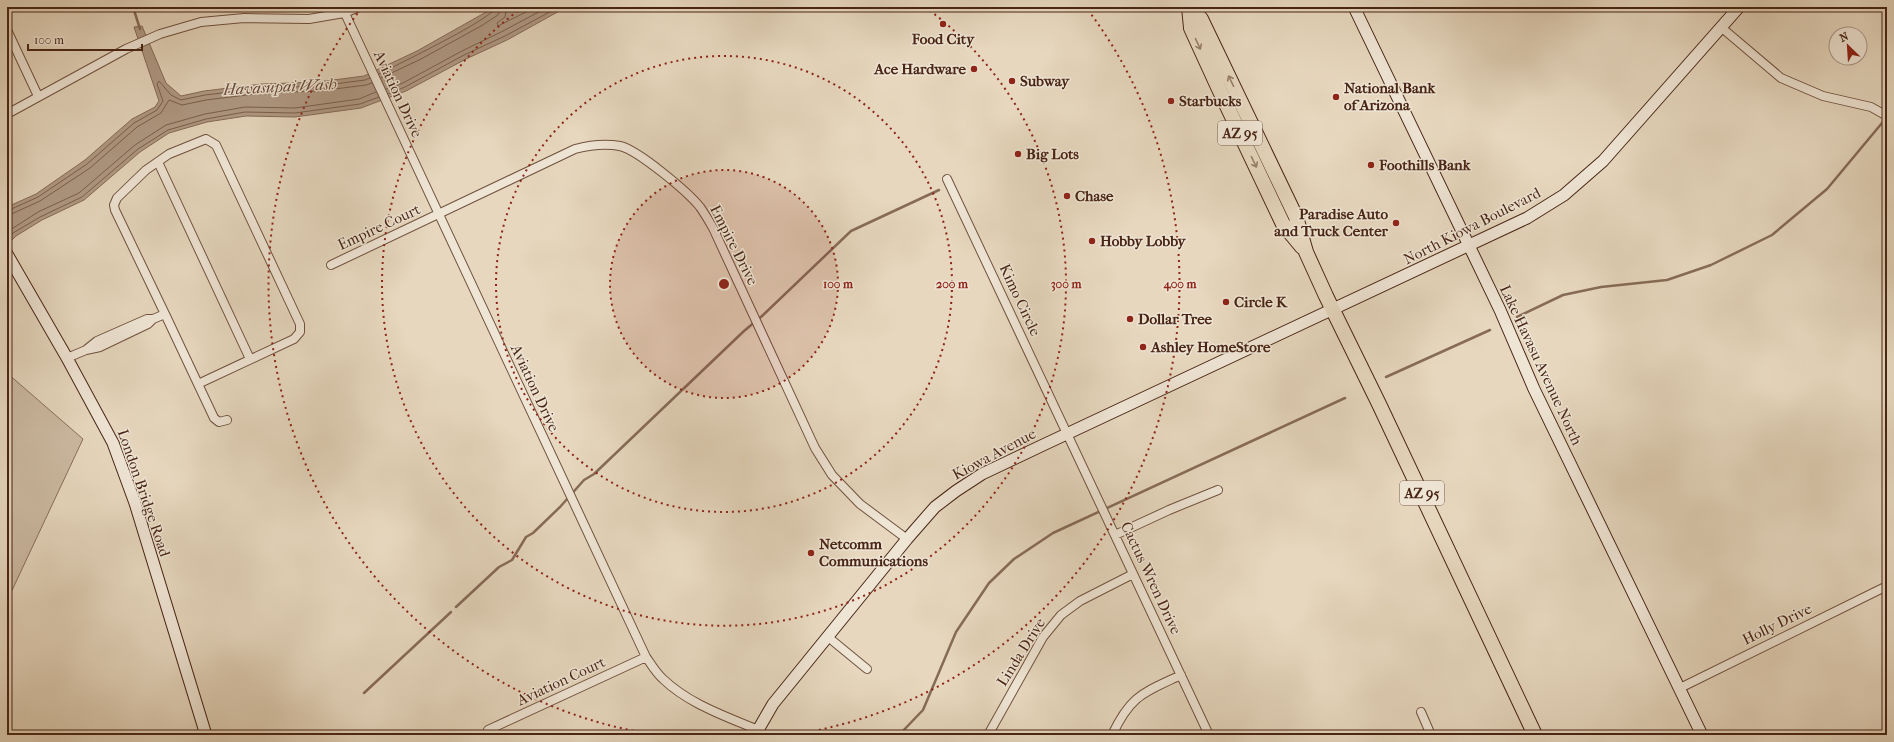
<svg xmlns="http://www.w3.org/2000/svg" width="1894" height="742" font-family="'IM FELL French Canon',serif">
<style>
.green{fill:#cbb9a1;stroke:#8a6f5b}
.water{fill:#b09a85;stroke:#866b58}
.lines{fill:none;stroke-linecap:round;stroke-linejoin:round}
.shore{stroke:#7c604d;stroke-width:1}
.stream{stroke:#866b58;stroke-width:2.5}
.street-casing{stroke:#70523f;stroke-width:10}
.secondary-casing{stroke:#482515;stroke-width:13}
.highway-casing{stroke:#482515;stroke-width:16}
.street{stroke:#efe5d5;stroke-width:8}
.secondary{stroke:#efe5d5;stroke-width:11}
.highway{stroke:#e6d7be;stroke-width:14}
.oneway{stroke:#977e6a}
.ring{fill:none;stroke:#8f2418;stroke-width:2;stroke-dasharray:2 4}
.poi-dot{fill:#8f2418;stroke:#efe5d5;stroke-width:1.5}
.labels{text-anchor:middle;stroke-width:3;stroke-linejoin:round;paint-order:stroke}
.shield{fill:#efe5d5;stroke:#7a5f4f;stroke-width:1}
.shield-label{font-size:14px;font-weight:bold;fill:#482515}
.poi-label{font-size:15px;font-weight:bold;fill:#482515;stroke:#efe5d5;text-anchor:start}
.street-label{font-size:15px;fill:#482515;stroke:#efe5d5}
.water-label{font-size:16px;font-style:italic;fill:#674837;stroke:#efe5d5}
.centre{fill:#8f2418;stroke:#efe5d5;stroke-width:2}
.ring-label{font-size:12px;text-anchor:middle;font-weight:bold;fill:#8f2418;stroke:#efe5d5;stroke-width:3;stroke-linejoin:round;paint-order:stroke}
</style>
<rect width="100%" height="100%" fill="#e6d7be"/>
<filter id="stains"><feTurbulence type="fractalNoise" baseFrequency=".005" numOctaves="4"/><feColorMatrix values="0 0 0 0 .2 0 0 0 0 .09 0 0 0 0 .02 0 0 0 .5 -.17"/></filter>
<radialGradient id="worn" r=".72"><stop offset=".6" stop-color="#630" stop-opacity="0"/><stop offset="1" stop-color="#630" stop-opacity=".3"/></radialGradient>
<path class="green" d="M7,373L83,439L7,601Z"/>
<path class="water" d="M495,7H571L563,9L507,40L466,59L406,91L361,108L295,117L246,116L207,122L169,133L140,152L84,200L42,220L16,236L7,245V207L36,194L85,160L132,119L155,107L159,101L134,27L142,26L166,83L181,96L204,91L262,84L318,82L364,76L417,51Z"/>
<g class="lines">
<path class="shore" d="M507,7L505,17L497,23L498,26L536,7
M379,74C394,66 495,18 496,7
M381,78L421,59L481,26L498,15L501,7
M386,89L403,83L462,51L503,31L548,7
M388,94L405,87L464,55L505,36L559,7
M7,211L38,197L87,164L134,123L157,110L163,101L157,84L159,81L171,95L181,100L205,95L263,88L319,86L365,80L370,78
M7,216L40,201L90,168L137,127L161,113L169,100L182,105L206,100L263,93L319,91L366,85L372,83
M7,232L38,212L79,193L135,145L166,125L205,114L245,107L295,108L359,99L376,92
M7,239L13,233L40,217L82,197L138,149L168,130L206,119L245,112L295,113L360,104L379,97"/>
<path class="stream" d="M133,7L140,29
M1517,317L1563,295L1601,287L1667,280L1711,265L1772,235L1827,189L1887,117
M1386,377L1490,330
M456,607L499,567L512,560L526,537L533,533L560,507L584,480L594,474L744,331L762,316L851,231L939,190
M364,693L451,612
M899,735L923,710L956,632L989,583L1014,559L1053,533L1345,398"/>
<defs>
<path id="street" d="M342,7L646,657C651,664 656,673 663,679C689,704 725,716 758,730
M1722,28L1781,78L1823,96L1871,107L1887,116
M7,30L38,96
M7,114L126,49L160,34L201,22L244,18L309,19L344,13L359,7
M158,162L250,359
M947,179L1209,735
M331,265L575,149C590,145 604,143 620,146C638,150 688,192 700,207C705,214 709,221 713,228L815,448L832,475L860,504L907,539
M165,314L115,210L114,205L117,198L146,170L169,154L206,139L216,145L300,324V332L294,339L198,384
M87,349L97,341L147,319H153
M67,358L86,350L100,347L148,324L153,319L165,314L214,418L219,422L227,420
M1115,535L1169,510L1218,490
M828,637L867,669
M1680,688L1887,586
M1421,712L1431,735
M488,730L646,657
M988,735L1043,637L1061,615L1080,601L1133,574
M1112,735C1131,695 1143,693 1181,675"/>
<path id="secondary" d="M1354,7L1500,310L1534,389L1702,735
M7,254L67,358L113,443L135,503L206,735
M757,735L758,730L773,704L907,539L935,507L956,491L982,474L1041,446L1527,218L1564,195L1603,161L1739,7"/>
<path id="highway" d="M1189,7L1191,28L1218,87L1283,224L1302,247
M1191,7L1201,19L1296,217L1306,252L1326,296L1379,404L1535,735"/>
</defs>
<use href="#street" class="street-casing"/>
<use href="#secondary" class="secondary-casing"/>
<use href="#highway" class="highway-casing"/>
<use href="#street" class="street"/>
<use href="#secondary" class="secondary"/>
<use href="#highway" class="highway"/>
</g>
<defs><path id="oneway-shaft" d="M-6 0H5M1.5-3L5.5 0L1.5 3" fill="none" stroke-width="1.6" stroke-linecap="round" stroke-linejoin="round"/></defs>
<g class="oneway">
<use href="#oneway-shaft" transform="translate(1198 44) rotate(65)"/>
<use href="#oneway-shaft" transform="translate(1231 81) rotate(-116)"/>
<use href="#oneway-shaft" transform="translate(1254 162) rotate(64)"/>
</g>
<circle cx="724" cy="284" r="114" fill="#8f2418" fill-opacity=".12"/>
<g class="ring">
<circle cx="724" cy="284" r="114"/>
<circle cx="724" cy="284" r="228"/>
<path d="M925 7A342 342 0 1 1 523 7"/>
<path d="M657 735A456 456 0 0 1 360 10M1088 10A456 456 0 0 1 791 735"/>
</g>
<g class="poi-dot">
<circle cx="943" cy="24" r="4"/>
<circle cx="974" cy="69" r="4"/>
<circle cx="1012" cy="81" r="4"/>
<circle cx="1336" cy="97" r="4"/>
<circle cx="1171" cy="101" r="4"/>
<circle cx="1018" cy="154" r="4"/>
<circle cx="1371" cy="165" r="4"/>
<circle cx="1067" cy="196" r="4"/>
<circle cx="1396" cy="223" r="4"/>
<circle cx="1092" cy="241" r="4"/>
<circle cx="1226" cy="302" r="4"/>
<circle cx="1130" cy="319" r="4"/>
<circle cx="1143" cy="347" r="4"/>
<circle cx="811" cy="553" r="4"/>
</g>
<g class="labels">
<g class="shield">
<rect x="1218" y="121" width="44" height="24" rx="3"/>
<rect x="1400" y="481" width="44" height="24" rx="3"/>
</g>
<g class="shield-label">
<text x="1240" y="138">AZ 95</text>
<text x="1422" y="498">AZ 95</text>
</g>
<g class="poi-label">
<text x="943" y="44" text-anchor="middle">Food City</text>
<text x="966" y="74" text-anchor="end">Ace Hardware</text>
<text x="1020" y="86">Subway</text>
<text x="1344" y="93">National Bank<tspan x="1344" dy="17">of Arizona</tspan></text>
<text x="1179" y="106">Starbucks</text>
<text x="1026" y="159">Big Lots</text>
<text x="1379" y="170">Foothills Bank</text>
<text x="1075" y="201">Chase</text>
<text x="1388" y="219" text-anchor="end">Paradise Auto<tspan x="1388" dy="17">and Truck Center</tspan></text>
<text x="1100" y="246">Hobby Lobby</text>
<text x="1234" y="307">Circle K</text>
<text x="1138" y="324">Dollar Tree</text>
<text x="1151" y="352">Ashley HomeStore</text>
<text x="819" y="549">Netcomm<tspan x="819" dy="17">Communications</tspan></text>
</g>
<g class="street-label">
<text transform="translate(398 94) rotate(65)" y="5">Aviation Drive</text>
<text transform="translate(1472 226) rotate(-27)" y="5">North Kiowa Boulevard</text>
<text transform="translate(379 227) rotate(-25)" y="5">Empire Court</text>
<text transform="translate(734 245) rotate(63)" y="5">Empire Drive</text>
<text transform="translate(1020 300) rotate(65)" y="5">Kimo Circle</text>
<text transform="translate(1541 365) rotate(65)" y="5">Lake Havasu Avenue North</text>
<text transform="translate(535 388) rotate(65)" y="5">Aviation Drive</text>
<text transform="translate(994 454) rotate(-28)" y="5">Kiowa Avenue</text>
<text transform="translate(144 493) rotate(71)" y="5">London Bridge Road</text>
<text transform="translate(1151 578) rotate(65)" y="5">Cactus Wren Drive</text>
<text transform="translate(1777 624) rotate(-26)" y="5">Holly Drive</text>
<text transform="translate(1021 652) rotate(-58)" y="5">Linda Drive</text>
<text transform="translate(561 681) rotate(-25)" y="5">Aviation Court</text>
</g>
<g class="water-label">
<text transform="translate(280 86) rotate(-3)" y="6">Havasupai Wash</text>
</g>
</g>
<circle cx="724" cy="284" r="6" class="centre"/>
<g class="ring-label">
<text x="838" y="288">100 m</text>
<text x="952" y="288">200 m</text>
<text x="1066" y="288">300 m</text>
<text x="1180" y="288">400 m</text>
</g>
<rect width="1894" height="742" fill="none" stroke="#e6d7be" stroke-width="24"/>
<rect x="8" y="8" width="1878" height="726" fill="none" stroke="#482515" stroke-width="2"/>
<rect x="12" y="12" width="1870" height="718" fill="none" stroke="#482515"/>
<g transform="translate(1848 46) rotate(335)"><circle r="19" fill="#efe5d5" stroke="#ac9888"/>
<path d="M0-3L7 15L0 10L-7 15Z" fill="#8f2418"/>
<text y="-6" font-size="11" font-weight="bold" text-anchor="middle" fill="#482515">N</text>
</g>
<path d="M28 44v6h114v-6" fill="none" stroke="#482515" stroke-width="2"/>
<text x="34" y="44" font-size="12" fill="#482515" stroke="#efe5d5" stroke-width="3" paint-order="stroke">100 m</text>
<rect width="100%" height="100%" filter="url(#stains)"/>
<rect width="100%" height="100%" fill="url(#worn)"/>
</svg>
